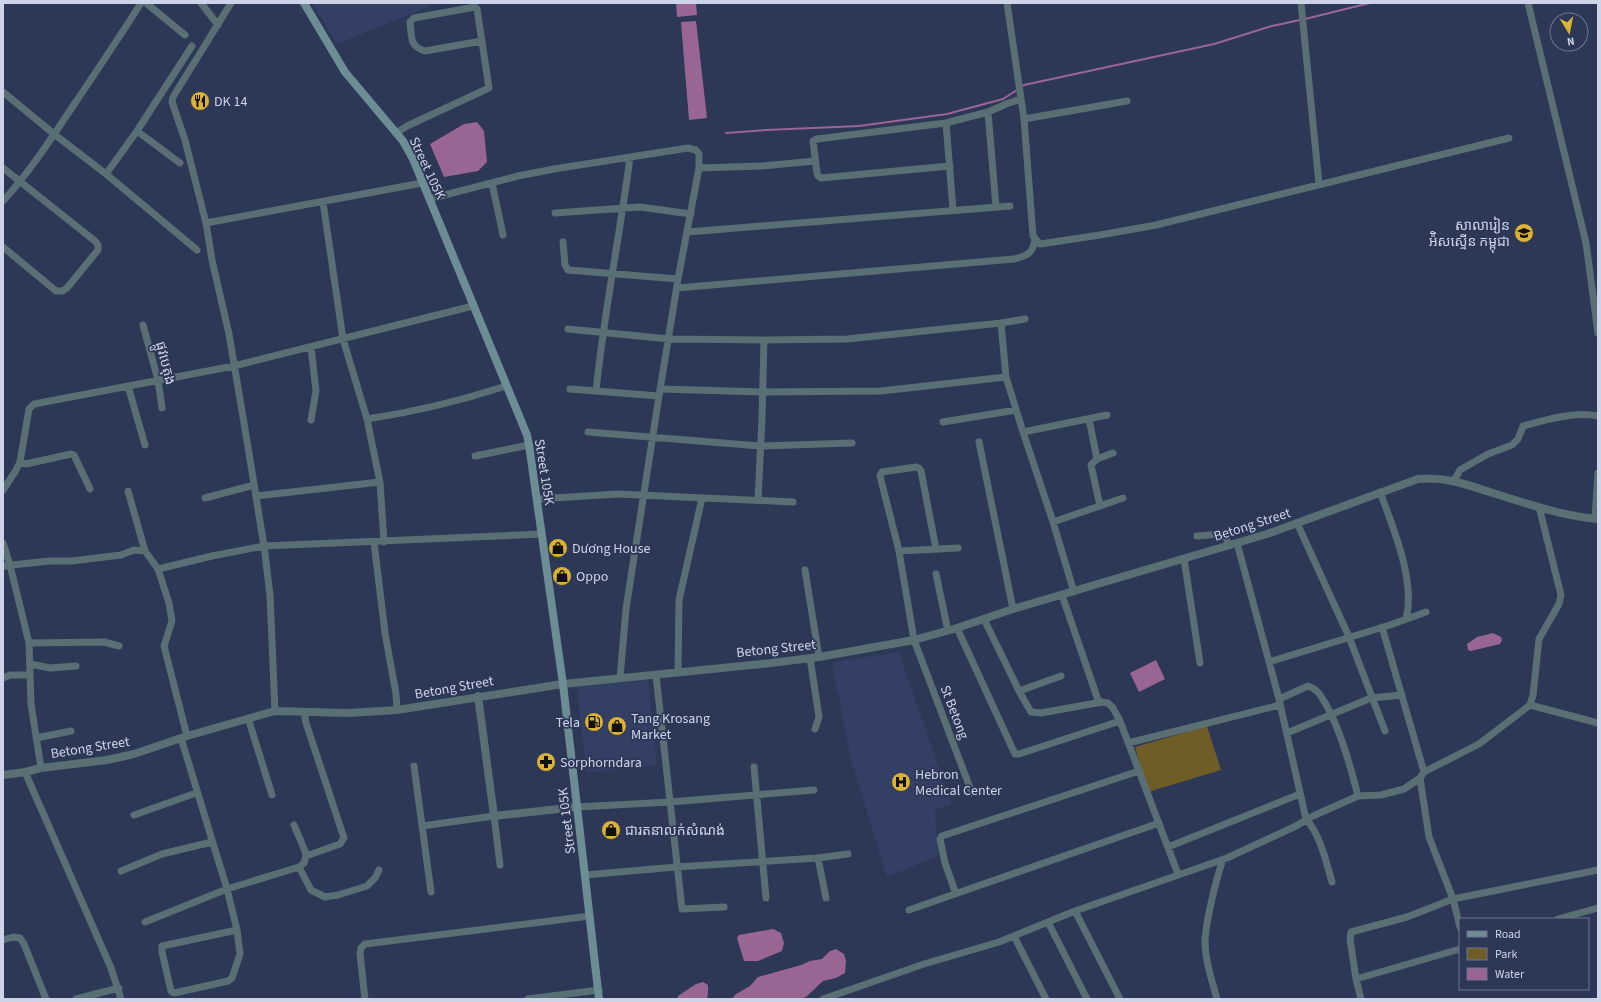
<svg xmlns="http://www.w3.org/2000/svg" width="1601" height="1002" font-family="'Source Sans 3','Noto Sans Khmer',sans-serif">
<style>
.built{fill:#333f64}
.green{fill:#6f5d28}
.water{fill:#996694}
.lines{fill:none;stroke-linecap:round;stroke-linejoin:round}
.stream{stroke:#996694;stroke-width:2}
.minor{stroke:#5a6f73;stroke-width:7}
.tertiary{stroke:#5a6f73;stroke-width:8}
.secondary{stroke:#6b8d93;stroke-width:8}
.labels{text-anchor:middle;stroke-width:3.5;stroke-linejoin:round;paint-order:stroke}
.poi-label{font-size:14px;fill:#cdd4e8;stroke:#2d3756;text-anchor:start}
.street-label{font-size:14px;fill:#cdd4e8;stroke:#2d3756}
</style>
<rect width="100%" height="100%" fill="#2d3756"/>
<path class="built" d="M312,3H439L337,44Z
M899,652L951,804L935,810L938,856L887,877L851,760L832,662Z
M648,680L657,765L586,773L577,687Z"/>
<path class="green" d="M1207,726L1221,770L1148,792L1135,747Z"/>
<path class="water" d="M676,3H696L697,15L677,17Z
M696,21L707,118L689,120L681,22Z
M477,122L484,131L487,162L478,171L444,177L430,144L464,124Z
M1493,633L1501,637L1502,640L1500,644L1471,651L1468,650L1467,644L1477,637Z
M1156,660L1165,679L1139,692L1130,673Z
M773,929L781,933L784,943L782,951L758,961H744L737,938L739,935Z
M836,949L844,954L846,961L845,973L836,978L823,981L806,997L799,999H732L736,994L750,986L758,977L801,965L810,961L822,959L830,951Z
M703,982L708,985V993L707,999H677L678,996L696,984Z"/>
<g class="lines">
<path class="stream" d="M1305,19L1370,3
M1021,87L1024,85L1214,44L1272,26L1300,20
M726,133L766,130L859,126L947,114L1003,99L1017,90"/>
<path class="minor" d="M146,3L185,35
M201,3L218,25
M231,3L173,97L172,102L185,140L206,223L212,260L229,334L248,447L264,546L270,595L275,711
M1007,3L1024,119L1033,236L1040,244L1100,235L1156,225L1509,138
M1301,3L1319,184
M1528,3L1586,243L1598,333
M3,92L54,134L106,174L197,250
M988,112L996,207
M1024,119L1127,101
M946,123L953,210
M137,131L180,163
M396,133L407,126L489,88L477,9L475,7L414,18L410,22C412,37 409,46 425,51L482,41
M950,166L821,178L818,176L817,173L813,141L817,139L946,123L988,112L1006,104L1021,99
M3,168L95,241L98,245V250L67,288L62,291H56L3,247
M699,168L762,166L815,161
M106,174L137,131L192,46
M492,183L503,235
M429,199L518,176L554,169L688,148L696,150L699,154V168L678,279L659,396L626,609L620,678
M3,201C27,175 47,145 67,115C92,78 117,41 141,3
M323,202L343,339L367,419L376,463L380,482L384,542
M555,213L640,207L691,214
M206,223L422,183
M688,232L1010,206
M563,242L565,265L568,270L678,279
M677,288L1014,259C1027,256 1033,253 1035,240
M1001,323L1006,377L1023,432L1053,522L1074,592
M143,325L158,380L162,408
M568,329L669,339L764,340L847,339L1001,323L1025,319
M128,386L145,445
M570,389L659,396
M660,389L763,392L881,391L1006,377
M596,391C604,312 620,235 630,157
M367,419C414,412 460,401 506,386
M1089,419L1097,459
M311,420L316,391L311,347
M943,422L1016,410
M588,432L760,446L852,443
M1023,432L1107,415
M979,442L1013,609
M475,456L529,445
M20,462L26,464L71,454L74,455L90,489
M1454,481L1460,470L1488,454L1512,445L1518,439L1523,426C1545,420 1575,411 1598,416
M3,490L15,472L20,462L29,409L34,404L234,366L473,306
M128,491L145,551L158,569L169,603L172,621L164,646L187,736
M1380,492C1393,527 1416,582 1406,619
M256,496L380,482
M205,498L254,485
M537,499L618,494L793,502
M758,500L762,419L764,340
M1100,506L1091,465L1097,459L1113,453
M1595,519L1598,473
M1053,522L1123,498
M1297,523L1349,637L1385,731
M1197,536L1222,534L1226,537L1229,546
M374,542L385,633L396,694L397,710
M3,543L10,565L29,643L31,704L41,768
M1237,543L1278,695L1306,819C1321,836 1326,862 1332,882
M936,549L921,471L919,468L916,467L882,472L880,476L899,551L914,640L972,793
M899,551L958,548
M1184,559L1200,663
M3,566L49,561H72L121,555L134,550L145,551
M158,569L212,556L264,546L542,534
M805,570L819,657
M936,574L948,631
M1062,595L1099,703
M984,619L1019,691L1031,712L1041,713L1102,702L1108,703L1113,708L1120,721L1178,874
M1382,627L1424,772
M957,628L1015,754H1019L1120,721
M29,643L104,642L119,646
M810,658L819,717L815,729
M1269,662L1390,625L1426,612
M30,664L50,668L76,666
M678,672L679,600L702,498
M656,675L682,909L724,907
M3,678L10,675H30
M1019,691L1061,676
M1279,699L1308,686C1314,688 1319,692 1322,698C1338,722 1351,768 1358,796
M1530,705L1598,723
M304,712L306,723L344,838L340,844L306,856
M248,718L272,795
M1287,733L1371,698L1402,695
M36,738L71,731
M181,738L227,889L237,930L240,954L232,978L228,981L179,992L174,993L171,991L162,952V946L237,930
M1128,743L1280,705
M414,766L431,892
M754,767L766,898
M25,772L111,968L121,999
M1420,778L1429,837L1453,899L1460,927
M577,807L670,802L814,790
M134,815L196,793
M422,826L494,816L500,865
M1168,847L1300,794
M818,858L826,898
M299,867L311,890L325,897L338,895L367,886L375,878L379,870
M121,871L162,854L212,842
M585,875L676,867L818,858L848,854
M956,894L945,863L940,839L942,836L1139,771
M909,910L1159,823
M1075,911L1120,999
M1558,919L1598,908
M145,922L227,889L299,867L304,863L306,856L305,851L294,825
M1048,922L1087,999
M1014,936L1046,999
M3,940L13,937L20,938L24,944L46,999
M1356,979L1460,949
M76,999L119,988
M365,999L360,954L361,948L365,944L590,916
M528,999L599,990
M823,999L924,964L999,942L1075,911L1227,858L1296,826L1313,816L1358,796L1381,795L1404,789L1420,778L1424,772L1479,744L1530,705L1533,695L1539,639L1559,604L1561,595L1539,507
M1217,999C1212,980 1205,961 1205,941C1206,920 1216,880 1223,859
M1361,999L1356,979L1350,939L1351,932L1407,917L1453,899L1598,870"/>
<path class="tertiary" d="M478,696L494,816L577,807
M3,775L25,772L41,768L107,760L134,754L187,736L275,711L348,713L397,710L563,684L771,663L819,657L914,640L957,628L1013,609L1267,534L1418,479C1445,476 1468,485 1493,493C1528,504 1562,516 1598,519"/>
<path class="secondary" d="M304,3L345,72L403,141L413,159L527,435L529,445L563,684L599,999"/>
</g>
<defs>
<symbol id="restaurant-disc" viewBox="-11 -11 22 22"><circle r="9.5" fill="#dbb233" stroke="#2d3756"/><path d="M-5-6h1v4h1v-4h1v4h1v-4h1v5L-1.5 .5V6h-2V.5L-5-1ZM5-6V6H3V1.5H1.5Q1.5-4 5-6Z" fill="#111"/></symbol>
<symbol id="school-disc" viewBox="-11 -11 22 22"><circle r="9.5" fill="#dbb233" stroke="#2d3756"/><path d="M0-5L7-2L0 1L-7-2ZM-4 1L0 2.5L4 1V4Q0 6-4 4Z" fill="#111"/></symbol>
<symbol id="shop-disc" viewBox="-11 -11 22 22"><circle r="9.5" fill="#dbb233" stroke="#2d3756"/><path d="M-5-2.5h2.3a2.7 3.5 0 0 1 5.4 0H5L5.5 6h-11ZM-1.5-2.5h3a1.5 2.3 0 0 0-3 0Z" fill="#111"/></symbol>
<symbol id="fuel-disc" viewBox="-11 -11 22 22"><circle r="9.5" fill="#dbb233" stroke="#2d3756"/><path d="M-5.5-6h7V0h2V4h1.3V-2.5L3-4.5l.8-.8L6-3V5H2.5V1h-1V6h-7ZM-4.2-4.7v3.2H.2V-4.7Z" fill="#111"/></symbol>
<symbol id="pharmacy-disc" viewBox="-11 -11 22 22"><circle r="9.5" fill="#dbb233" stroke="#2d3756"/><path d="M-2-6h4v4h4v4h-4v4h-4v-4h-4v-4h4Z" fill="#111"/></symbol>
<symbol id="hospital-disc" viewBox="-11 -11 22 22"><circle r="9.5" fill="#dbb233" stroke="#2d3756"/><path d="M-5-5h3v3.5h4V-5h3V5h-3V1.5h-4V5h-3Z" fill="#111"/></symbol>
</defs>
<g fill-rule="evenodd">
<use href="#restaurant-disc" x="189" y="90" width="22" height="22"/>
<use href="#school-disc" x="1513" y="222" width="22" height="22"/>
<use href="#shop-disc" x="547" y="537" width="22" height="22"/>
<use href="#shop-disc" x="551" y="565" width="22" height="22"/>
<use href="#fuel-disc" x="583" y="711" width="22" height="22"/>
<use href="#shop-disc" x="606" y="715" width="22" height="22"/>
<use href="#pharmacy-disc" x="535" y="751" width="22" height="22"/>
<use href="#hospital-disc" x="890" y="771" width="22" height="22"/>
<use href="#shop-disc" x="600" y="819" width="22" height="22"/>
</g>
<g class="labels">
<g class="poi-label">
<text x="214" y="106">DK 14</text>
<text x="1510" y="230" text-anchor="end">សាលារៀន<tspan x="1510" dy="16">អ៉ិសស្ទើន កម្ពុជា</tspan></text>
<text x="572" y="553">Dương House</text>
<text x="576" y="581">Oppo</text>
<text x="631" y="723">Tang Krosang<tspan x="631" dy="16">Market</tspan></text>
<text x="580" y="727" text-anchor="end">Tela</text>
<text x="560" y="767">Sorphorndara</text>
<text x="915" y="779">Hebron<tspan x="915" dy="16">Medical Center</tspan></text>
<text x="625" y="835">ជារតនាលក់សំណង់</text>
</g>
<g class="street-label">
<text transform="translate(428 168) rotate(65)" y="5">Street 105K</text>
<text transform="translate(166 363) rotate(76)" y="5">ផ្លូវបេតុង</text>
<text transform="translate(545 472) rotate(81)" y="5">Street 105K</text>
<text transform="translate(1252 524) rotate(-18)" y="5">Betong Street</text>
<text transform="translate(776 648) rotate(-6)" y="5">Betong Street</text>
<text transform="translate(454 687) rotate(-10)" y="5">Betong Street</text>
<text transform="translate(955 712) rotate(69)" y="5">St Betong</text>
<text transform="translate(90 747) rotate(-9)" y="5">Betong Street</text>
<text transform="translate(566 821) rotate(-97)" y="5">Street 105K</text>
</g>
</g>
<rect width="1601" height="1002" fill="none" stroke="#cdd4e8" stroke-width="8"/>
<rect x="1459" y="918" width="130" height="72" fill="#2d3756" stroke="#6d7690"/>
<rect x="1467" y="931" width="20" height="6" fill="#6b8d93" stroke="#6d7690"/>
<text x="1495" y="938" font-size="12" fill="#cdd4e8">Road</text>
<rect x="1467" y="948" width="20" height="12" fill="#6f5d28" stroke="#6d7690"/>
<text x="1495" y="958" font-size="12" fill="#cdd4e8">Park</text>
<rect x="1467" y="968" width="20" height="12" fill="#996694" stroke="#6d7690"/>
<text x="1495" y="978" font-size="12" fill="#cdd4e8">Water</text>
<g transform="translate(1569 32) rotate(170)"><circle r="19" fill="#2d3756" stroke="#6d7690"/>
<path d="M0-3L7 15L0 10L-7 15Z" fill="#dbb233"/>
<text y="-6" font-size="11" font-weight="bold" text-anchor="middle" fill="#cdd4e8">N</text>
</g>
</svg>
